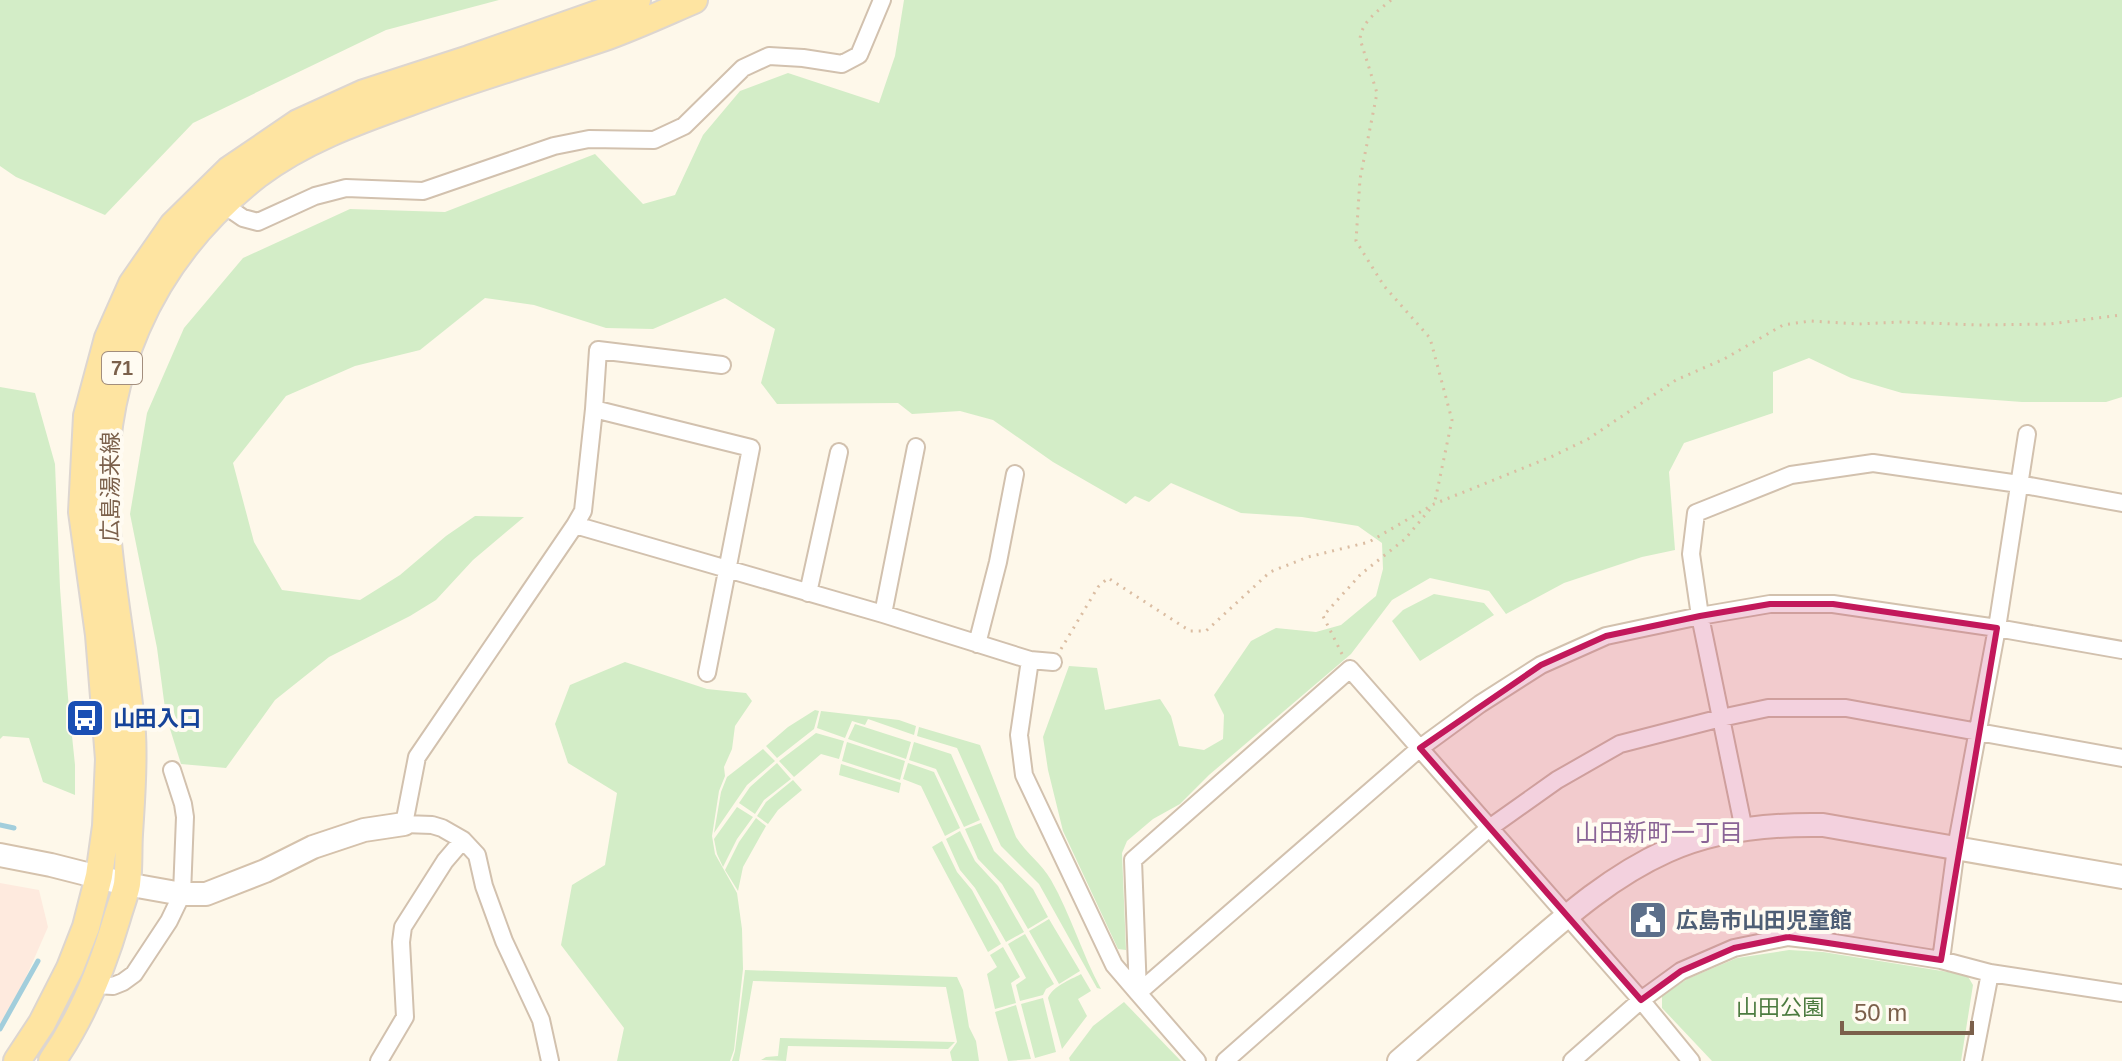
<svg xmlns="http://www.w3.org/2000/svg" width="2122" height="1061" font-family="Arial,'Noto Sans JP',sans-serif">
<style>
.commercial{fill:#feeade}
.green{fill:#d3edc7}
.lines{fill:none;stroke-linecap:round;stroke-linejoin:round}
.stream{stroke:#a2cedc;stroke-width:5}
.street-casing{stroke:#d2c1ae;stroke-width:20}
.secondary-casing{stroke:#d5c2ac;stroke-width:26}
.primary-casing{stroke:#ddd6d0;stroke-width:30}
.path{stroke:#dbbda2;stroke-width:3;stroke-dasharray:2 6;stroke-linecap:butt}
.street{stroke:#fff;stroke-width:16}
.secondary{stroke:#fff;stroke-width:22}
.primary{stroke:#fee4a1;stroke-width:26}
.marked{fill:#c2185b;fill-opacity:0.2;stroke:#c2185b;stroke-width:6;stroke-linejoin:round}
.labels{text-anchor:middle;stroke-width:8;stroke-linejoin:round;paint-order:stroke}
.shield{fill:#fffbf2;stroke:#a38e7d;stroke-width:2}
.shield-label{font-size:20px;font-weight:bold;fill:#7b604b}
.street-label{font-size:22px;fill:#7b604b;stroke:#fffbf2}
.transit-label{font-size:22px;font-weight:bold;fill:#164399;stroke:#fffbf2;text-anchor:start}
.service-label{font-size:22px;font-weight:bold;fill:#4e5e75;stroke:#fffbf2;text-anchor:start}
.park-label{font-size:22px;fill:#4c7b3f;stroke:#fffbf2}
.neighbourhood-label{font-size:24px;fill:#8a6496;stroke:#fffbf2}
</style>
<rect width="100%" height="100%" fill="#fef8ea"/>
<path class="commercial" d="M0,883L39,890L48,927L20,991L0,1025Z"/>
<path class="green" d="M0,0H499L386,30L193,123L105,215L16,177L0,166Z
M904,0H2122V397L2106,402H2022L1902,393L1851,378L1809,358L1773,372V413L1684,443L1669,472L1675,550L1642,557L1564,583L1506,614L1489,591L1430,578L1392,600L1351,654L1209,775L1180,804L1153,819L1127,841L1122,853L1126,950L1118,949L1063,831L1048,770L1043,737L1069,666L1097,668L1105,710L1160,699L1171,716L1179,746L1204,750L1223,739L1224,715L1214,695L1251,641L1276,628L1316,632L1341,625L1376,596L1383,569L1382,543L1358,526L1302,517L1241,513L1171,483L1149,502L1135,496L1126,504L1053,462L993,420L960,411L912,414L898,403L777,404L761,383L775,329L725,298L653,329L606,328L534,305L485,298L420,350L355,366L286,396L233,463L254,542L282,590L360,600L400,575L446,536L475,516L524,517L473,560L436,600L410,616L329,657L275,700L226,768L181,764L166,716L157,648L130,514L147,413L184,328L243,258L350,209L445,212L595,154L643,204L675,195L703,135L740,91L788,73L879,103L895,56Z
M0,387L35,393L55,464L60,588L68,697L75,765V795L43,782L29,738L3,736L0,739Z
M1434,594L1484,603L1494,615L1420,661L1392,621L1403,610Z
M625,662L707,689L746,693L752,701L735,726L732,749L724,767L725,776L719,791L712,836L715,854L737,893L742,929L743,969L734,1050L730,1061H617L624,1028L561,945L572,885L605,865L617,793L568,763L555,724L570,685Z
M815,710L819,711L814,729L777,758L766,746L788,727Z
M821,711L899,720L916,726L914,735L868,719L865,725L852,721L845,738L817,728Z
M855,724L911,742L906,759L848,739Z
M919,727L980,745L1016,837C1026,853 1042,864 1051,880C1071,915 1082,954 1101,989L1097,988L1039,884L1001,846L957,748L917,736Z
M816,733L844,741L839,759L821,754L794,777L779,761Z
M847,742L905,761L900,780L842,761Z
M914,742L951,754L980,820L964,827L936,769L909,760Z
M763,749L775,761L747,785L714,833L721,792L727,777Z
M777,763L791,779L764,800L755,814L739,803L750,787Z
M908,763L934,772L960,828L945,836L921,786L903,779Z
M841,764L901,783L899,793L839,775Z
M793,780L802,790L778,810L768,824L757,816L766,802Z
M737,807L753,817L737,839L723,867L717,854L714,839Z
M756,818L766,826L743,867L738,891L725,870L739,842Z
M981,823L994,851L1033,889L1048,917L1028,929L1002,884L978,859L965,829Z
M960,831L975,861L998,886L1024,932L1006,942L975,888L960,870L946,839Z
M942,841L957,872L972,890L1001,944L988,952L932,847Z
M1049,919L1080,971L1059,984L1029,931Z
M1025,934L1054,984L1046,989L1043,995L1020,1001L1016,985L1026,978L1008,944Z
M1003,947L1020,977L1011,983L1016,1003L995,1009L987,974L997,967L990,955Z
M1789,950L1823,952L1967,975L1973,985L1961,1061H1712L1662,1008V996L1687,979L1737,958Z
M745,970L957,977L963,990L969,1027L976,1041L979,1061H952L950,1052L957,1042L946,987L753,981L739,1061H732L735,1051Z
M1081,974L1091,991L1078,999L1087,1016L1062,1049L1048,998C1053,986 1070,980 1081,974Z
M1043,998L1056,1052L1035,1058L1021,1004Z
M1124,1002L1181,1061H1070L1069,1058L1093,1026Z
M1016,1005L1031,1059L1008,1061L995,1012Z
M780,1038L955,1042L948,1049L788,1046L786,1061L761,1060L766,1057L778,1056Z"/>
<g class="lines">
<path class="stream" d="M0,825L14,828
M0,1029L38,961"/>
<defs>
<path id="street" d="M224,205L243,218L258,222L315,196L346,188L423,191L554,146L589,139L654,140L684,126L743,68L769,56L803,58L842,64L859,55L882,0
M594,409L751,448L707,673
M575,525L883,614L1030,660L1053,662
M808,593L839,452
M883,614L916,447
M977,644L998,562L1015,474
M1030,660L1019,735L1024,775L1114,965L1138,993L1420,748L1480,704L1541,665L1606,636L1700,616L1770,604H1833L1997,628L2122,650
M1744,830L1700,616L1691,554L1696,513L1791,475L1873,463L2019,484L2122,503
M1941,960L1956,848L1997,628L2027,434
M94,985L113,986L123,982L134,974L169,921L182,894L185,817L183,804L172,770
M379,1061L405,1017L401,942L403,927L445,861L463,840
M550,1061L541,1020L504,941L484,886L477,855L463,840L442,828L432,825L404,824L417,757L575,525L583,511L594,409L598,350L722,365
M1197,1061L1138,993L1133,860L1350,669L1641,1000L1691,1061
M1225,1061L1488,829L1557,780L1620,744L1721,718L1768,708H1846L2122,758
M1572,1061L1641,1000L1681,971L1734,948L1788,937L1822,941L1941,960L1990,973L2122,993
M1973,1061L1990,973"/>
<path id="secondary" d="M0,855L51,865L126,884L182,894H206L265,871L313,847L364,830L404,824
M1399,1061C1439,1026 1479,992 1519,957C1565,917 1611,876 1667,851C1715,829 1771,824 1823,825L2122,877"/>
<path id="primary" d="M17,1061L42,1023L70,968L86,927L99,876L106,826L109,759L99,635L82,512L87,416L108,338L132,284L173,225L229,170L298,123L364,93L469,59L637,0
M52,1061C82,1018 102,969 117,918C120,907 125,895 127,884C129,868 128,850 129,834C131,801 134,767 132,734C126,662 111,592 106,520C96,382 147,261 257,175C308,136 372,116 432,94C490,73 550,56 608,36C638,25 666,12 694,0"/>
</defs>
<use href="#street" class="street-casing"/>
<use href="#secondary" class="secondary-casing"/>
<use href="#primary" class="primary-casing"/>
<path class="path" d="M1391,0C1378,11 1362,21 1360,39L1377,93L1360,179L1356,241L1384,286L1430,338L1452,420L1435,501
M1061,649L1098,587L1108,578L1190,631H1206L1270,572L1308,557L1369,542L1434,504L1553,456L1588,439L1676,380L1724,359L1783,325L1810,321L1859,324L1901,322L1979,325L2049,324L2122,315
M1342,654L1323,616L1361,574L1405,539L1431,508"/>
<use href="#street" class="street"/>
<use href="#secondary" class="secondary"/>
<use href="#primary" class="primary"/>
</g>
<path class="marked" d="M1770,604H1833L1997,628L1941,960L1788,937L1734,948L1681,971L1641,1000L1420,748L1541,665L1606,636L1700,616Z"/>
<defs>
<symbol id="bus-square" viewBox="-11 -11 22 22"><rect x="-9" y="-9" width="18" height="18" rx="4" fill="#1a4fb4" stroke="#fffbf2"/><path d="M-5-6H5V4H4V6H2V4H-2V6H-4V4H-5ZM-3.5-4V0h7V-4ZM-3.5 1.2v1.5H-2V1.2ZM2 1.2v1.5H3.5V1.2Z" fill="#fff"/></symbol>
<symbol id="civic-square" viewBox="-11 -11 22 22"><rect x="-9" y="-9" width="18" height="18" rx="4" fill="#5c6f8a" stroke="#fffbf2"/><path d="M-.6-6.5H3V-4.5H.6V-3L4-1V1h2V6H-6V1h2V-1L-.6-3ZM-1.2 2.5V6h2.4V2.5Z" fill="#fff"/></symbol>
</defs>
<g fill-rule="evenodd">
<use href="#bus-square" x="63" y="696" width="44" height="44"/>
<use href="#civic-square" x="1626" y="898" width="44" height="44"/>
</g>
<g class="labels">
<rect class="shield" x="102" y="352" width="40" height="32" rx="6"/>
<g class="shield-label">
<text x="122" y="375">71</text>
</g>
<g class="street-label">
<text transform="translate(110 487) rotate(-90)" y="8">広島湯来線</text>
</g>
<g class="transit-label">
<text x="113" y="726">山田入口</text>
</g>
<g class="service-label">
<text x="1676" y="928">広島市山田児童館</text>
</g>
<g class="park-label">
<text x="1780" y="1015">山田公園</text>
</g>
<g class="neighbourhood-label">
<text x="1659" y="841">山田新町一丁目</text>
</g>
</g>
<path d="M1842 1021v12h130v-12" fill="none" stroke="#7b604b" stroke-width="4"/>
<text x="1854" y="1021" font-size="24" fill="#7b604b" stroke="#fffbf2" stroke-width="6" paint-order="stroke">50 m</text>
</svg>
